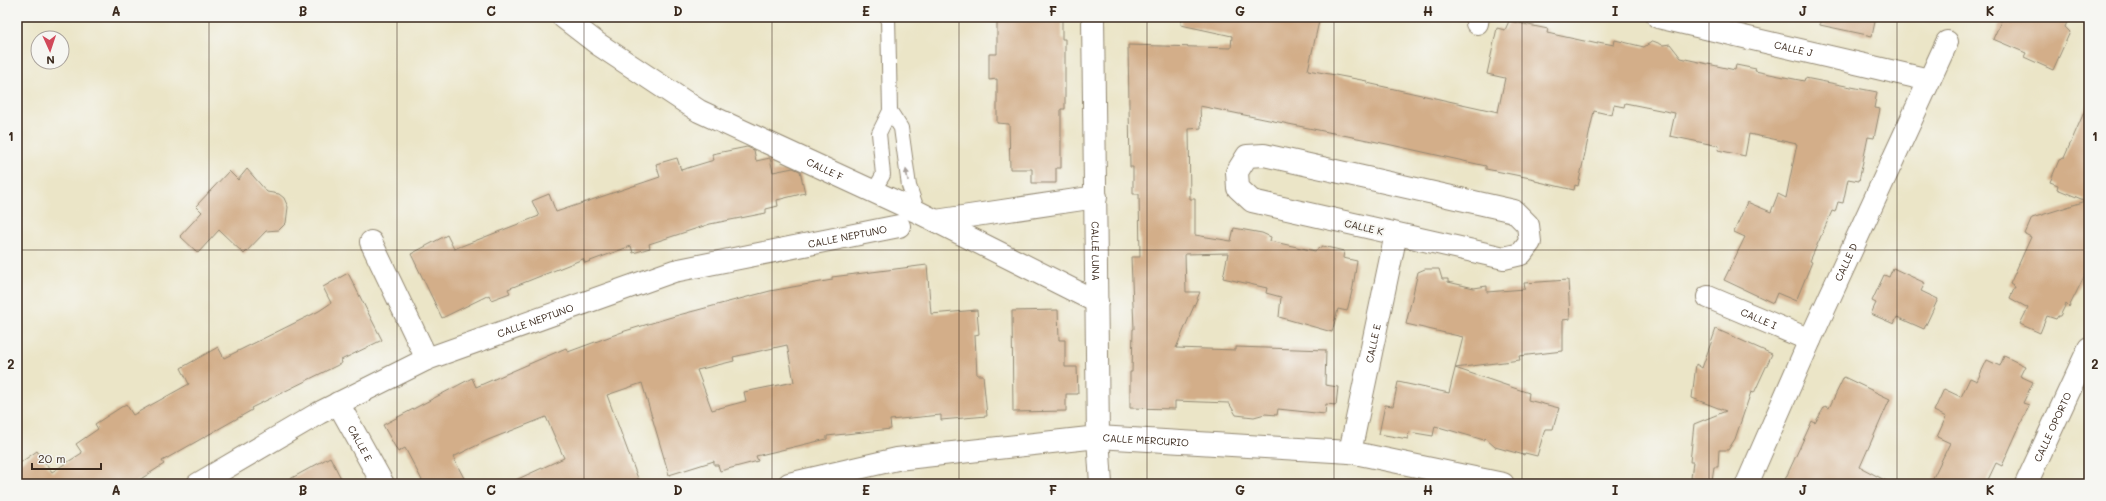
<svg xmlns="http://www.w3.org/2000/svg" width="2106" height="501" font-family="Mali,sans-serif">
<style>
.building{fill:#d3ae89;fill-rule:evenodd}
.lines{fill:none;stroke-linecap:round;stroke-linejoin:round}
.service-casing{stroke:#938872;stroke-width:16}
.minor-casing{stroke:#938872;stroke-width:24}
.service{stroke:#fff;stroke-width:14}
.minor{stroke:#fff;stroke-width:22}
.oneway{fill:#a79f9a}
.grid{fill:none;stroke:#3b2a1e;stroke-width:1;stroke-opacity:0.55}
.labels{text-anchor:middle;stroke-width:4;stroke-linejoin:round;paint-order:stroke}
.street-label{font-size:10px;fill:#3b2a1e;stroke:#f6f6f2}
.neatline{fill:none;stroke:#3b2a1e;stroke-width:1.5}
.grid-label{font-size:13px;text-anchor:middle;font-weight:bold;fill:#3b2a1e}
</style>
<rect width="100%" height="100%" fill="#f6f6f2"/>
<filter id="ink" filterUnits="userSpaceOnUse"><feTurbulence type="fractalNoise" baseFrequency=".025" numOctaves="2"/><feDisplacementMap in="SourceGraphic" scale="8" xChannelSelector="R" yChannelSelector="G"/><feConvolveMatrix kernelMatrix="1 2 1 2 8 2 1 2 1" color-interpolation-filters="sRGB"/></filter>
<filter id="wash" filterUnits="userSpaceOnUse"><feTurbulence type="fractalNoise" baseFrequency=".012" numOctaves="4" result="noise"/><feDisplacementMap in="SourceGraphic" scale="16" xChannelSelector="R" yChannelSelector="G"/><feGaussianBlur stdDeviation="0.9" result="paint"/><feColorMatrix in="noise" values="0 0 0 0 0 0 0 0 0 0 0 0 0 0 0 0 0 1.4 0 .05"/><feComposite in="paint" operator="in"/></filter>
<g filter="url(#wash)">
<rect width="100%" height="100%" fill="#ebe5c7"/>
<g id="blocks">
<path class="building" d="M997,17H1062V39H1065V109H1061V168H1056V183H1032V169H1010L1009,124L997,123V79L989,80V54H997Z
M1182,17H1320L1308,70L1367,81V83L1498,112L1505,78L1487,74L1497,28L1505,30L1509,21L1548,29L1547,33L1598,44V42L1614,45L1615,40L1644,47L1653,41L1663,45L1670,44L1681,58L1735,70L1736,65L1756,69L1755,71L1804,81L1805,78L1877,92L1874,108L1880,109L1874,138L1868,137L1859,181L1848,179L1843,203L1838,202L1835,212L1832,211L1810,261L1812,262L1796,301L1777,293L1773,303L1724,280L1745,237L1734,232L1747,202L1771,212L1778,194L1786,198L1797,144L1749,134L1745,156L1718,150L1719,146L1670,136L1675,113L1625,103L1624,107L1614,105L1612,115L1594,111L1578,186L1575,185L1574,190L1535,181V179L1486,169V166L1387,144L1200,106L1201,128L1189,129L1190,199H1195V235L1231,241L1234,228L1262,233L1271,237L1270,241L1315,251L1322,246L1344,251L1343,258L1357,261L1353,287L1347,311L1338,309L1332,332L1279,317L1281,297L1266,293L1267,288L1223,278L1228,253L1185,254L1186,292H1200L1176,348L1236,350V347L1326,350L1325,385L1338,387L1336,405L1326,404L1325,414L1278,409L1277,415L1265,414L1254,417L1236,415L1229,403L1175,401V409L1130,408V372H1132L1133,329H1134L1131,257H1140L1139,194H1133V167H1130L1128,45L1231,48L1232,36L1181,25Z
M1820,17H1876L1872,36L1820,25Z
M2003,17H2069L2065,27L2070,32L2053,70L2024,57L2026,53L1993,39Z
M2089,101V267L2069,307L2066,304L2060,316H2058L2056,319L2047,316L2040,333L2020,324L2028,308L2010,298L2015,287L2010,284L2031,237L2025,234L2032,218L2086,201L2057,189L2058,185L2050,182L2059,160L2064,158Z
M747,147L754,150L756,161L770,158L773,172L793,168L800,171L805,193L777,200L778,206L766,209V213L710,224L649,244L650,248L633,253L631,246L585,263L583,259L508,289L510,293L491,300L489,295L442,318L411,254L447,235L454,249L539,216L532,201L549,194L556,212L660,177L656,164L677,158L681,170L714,160L712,154Z
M247,169L267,192L279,194L284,198L288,207L286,223L279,230L266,231L244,254L219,230L198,253L180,236L202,212L196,206L229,171L238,180Z
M927,265L931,314L977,310L979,334L975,335L977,375H983L987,416L941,420V415L890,420L891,429L827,436V439L756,456L758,461L720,471L718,465H714V461L669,475L642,383L607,395L640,484H507L564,458L546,417L488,440L453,457L467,484H424L405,448L398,452L383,425L472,378L476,387L566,348L568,352L625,331L675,316L770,291L832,280V277ZM787,345L794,382L744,392L746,401L712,410L697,370L734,361L733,357Z
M1893,268L1925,283L1921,291L1938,299L1924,329L1897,317L1894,324L1871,314L1876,303L1872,301L1884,275L1889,277Z
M1425,269H1439L1442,279H1448V282L1474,288L1487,286V292L1525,289L1524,283L1568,280L1570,319L1563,320V351L1519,356L1520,360L1455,368L1529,393L1528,400L1559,408L1553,429H1545L1537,456L1525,453L1524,455L1495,447L1485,438L1484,440L1435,426L1433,436L1409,432L1408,439L1379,434L1385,405L1393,406L1398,382L1449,393L1463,337L1406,324L1418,272Z
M348,273L382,340L341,360L342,363L251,408L252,410L162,461L164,464L133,484H17V465L37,451L52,472L82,453L76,444L98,429L95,424L126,404L133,415L189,384L181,368L218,347L224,358L319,311L331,303L323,287Z
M1058,310L1059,340H1065V367H1077L1078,394H1066V411L1013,412L1012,311Z
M1716,329L1772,354L1754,393L1751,392L1735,439L1728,450H1719L1718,467H1714L1712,480L1691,478L1693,462H1690L1694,424L1726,411L1692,398L1696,364L1702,368Z
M2004,356L2025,366L2020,376L2033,382L2023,403L2029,405L2002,466L1996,463L1986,484H1930L1950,443L1937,437L1946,417L1934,411L1944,389L1961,397L1970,378L1977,381L1987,360L2000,366Z
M1844,377L1890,399L1860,467L1892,484H1783L1812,421L1815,423L1825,406L1829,408Z
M330,457L344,484H281Z"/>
</g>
</g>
<g filter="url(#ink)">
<use href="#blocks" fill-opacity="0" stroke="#938872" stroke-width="1"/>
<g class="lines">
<defs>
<path id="service" d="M888,17L890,111
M873,192L883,175L879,133L890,111L901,128L909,186L918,212"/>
<g id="minor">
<path id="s1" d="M563,17L598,44L699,111L918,212L1097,302"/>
<path id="s2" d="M1093,17L1098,437L1101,484"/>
<path id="s3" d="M1658,17L1929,80"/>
<path d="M1477,23L1478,17"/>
<path d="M1264,155L1514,211L1528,225L1530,242L1521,254L1504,258L1252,201L1238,188L1237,172L1247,156Z"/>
<path d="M936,221L1096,197"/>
<path d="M371,242L427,359"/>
<path id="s4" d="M1708,297L1810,340"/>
<path id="s5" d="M338,403L383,484"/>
<path id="s6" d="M1350,452L1396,234"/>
<path id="s7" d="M198,484L319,413L427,359L674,271L899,226"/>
<path id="s8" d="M789,484L897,459L1098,437L1350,452L1503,484"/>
<path id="s9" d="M1747,484L1810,340L1947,42"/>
<path id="s10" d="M2026,484L2089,348"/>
</g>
</defs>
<use href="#service" class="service-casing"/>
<use href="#minor" class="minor-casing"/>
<use href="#service" class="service"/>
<use href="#minor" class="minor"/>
</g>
<defs><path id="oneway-solid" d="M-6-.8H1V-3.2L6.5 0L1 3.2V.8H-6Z"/></defs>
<use class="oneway" href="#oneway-solid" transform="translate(907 175) rotate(-100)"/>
</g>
<path class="grid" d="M209,17V484M397,17V484M584,17V484M772,17V484M959,17V484M1147,17V484M1334,17V484M1522,17V484M1709,17V484M1897,17V484M17,250H2089"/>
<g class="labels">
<g class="street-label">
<text dy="4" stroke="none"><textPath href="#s3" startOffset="139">CALLE J</textPath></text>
<text dy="4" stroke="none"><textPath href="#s1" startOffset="304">CALLE F</textPath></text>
<text transform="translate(1364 227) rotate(13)" y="4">CALLE K</text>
<text dy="4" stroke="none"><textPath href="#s7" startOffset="700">CALLE NEPTUNO</textPath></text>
<text dy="4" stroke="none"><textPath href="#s2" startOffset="234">CALLE LUNA</textPath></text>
<text dy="4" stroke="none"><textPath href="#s9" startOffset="243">CALLE D</textPath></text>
<text dy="4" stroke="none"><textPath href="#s4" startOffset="55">CALLE I</textPath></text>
<text dy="4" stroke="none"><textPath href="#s7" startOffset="376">CALLE NEPTUNO</textPath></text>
<text dy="4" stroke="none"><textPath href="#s6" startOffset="111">CALLE E</textPath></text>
<text dy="4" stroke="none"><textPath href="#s10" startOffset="63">CALLE OPORTO</textPath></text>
<text dy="4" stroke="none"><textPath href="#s8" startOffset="361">CALLE MERCURIO</textPath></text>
<text dy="4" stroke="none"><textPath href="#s5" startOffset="46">CALLE E</textPath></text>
</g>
</g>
<rect width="2106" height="501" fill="none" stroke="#f6f6f2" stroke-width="44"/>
<g transform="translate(50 50) rotate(177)"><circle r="19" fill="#f6f6f2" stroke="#aba49d"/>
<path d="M0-3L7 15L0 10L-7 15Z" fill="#d1495b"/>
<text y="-6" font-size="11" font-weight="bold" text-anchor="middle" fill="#3b2a1e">N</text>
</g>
<path d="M32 463v6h69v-6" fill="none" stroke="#3b2a1e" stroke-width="2"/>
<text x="38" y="463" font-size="12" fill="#3b2a1e" stroke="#f6f6f2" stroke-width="3" paint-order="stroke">20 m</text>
<rect x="22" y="22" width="2062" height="457" class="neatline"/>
<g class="grid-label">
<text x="116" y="16">A</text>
<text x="303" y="16">B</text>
<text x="491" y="16">C</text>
<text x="678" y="16">D</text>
<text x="866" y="16">E</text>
<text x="1053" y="16">F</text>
<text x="1240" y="16">G</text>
<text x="1428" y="16">H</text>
<text x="1615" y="16">I</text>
<text x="1803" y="16">J</text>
<text x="1990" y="16">K</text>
<text x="11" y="141">1</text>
<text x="2095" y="141">1</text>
<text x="11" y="369">2</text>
<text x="2095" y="369">2</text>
<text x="116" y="495">A</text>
<text x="303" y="495">B</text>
<text x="491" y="495">C</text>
<text x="678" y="495">D</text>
<text x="866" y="495">E</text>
<text x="1053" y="495">F</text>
<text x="1240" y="495">G</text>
<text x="1428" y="495">H</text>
<text x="1615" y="495">I</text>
<text x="1803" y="495">J</text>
<text x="1990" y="495">K</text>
</g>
</svg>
